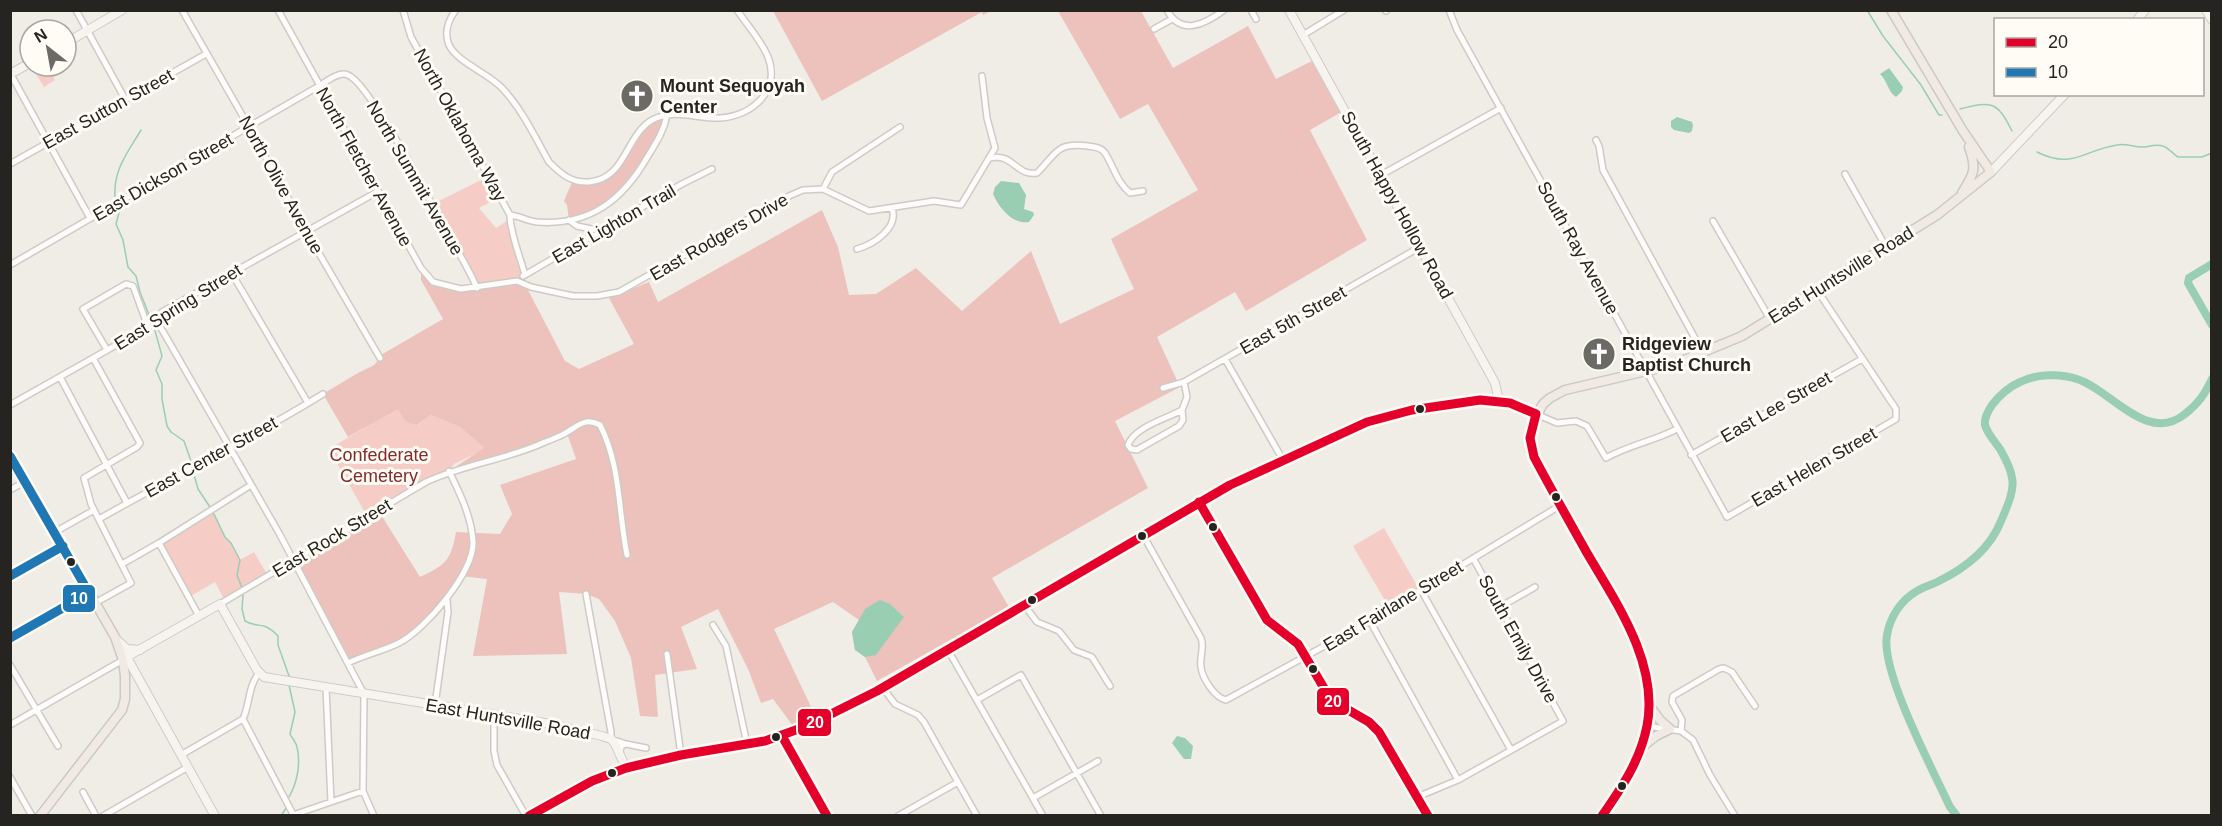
<svg xmlns="http://www.w3.org/2000/svg" width="2222" height="826" font-family="Helvetica,sans-serif">
<style>
.green{fill:#f6ccc6}
.forest{fill:#edc2bc}
.water{fill:#9aceb3}
.lines{fill:none;stroke-linecap:round;stroke-linejoin:round}
.stream{stroke:#9aceb3;stroke-width:1.5}
.river{stroke:#9aceb3;stroke-width:8}
.street-casing{stroke:#cdcbc5;stroke-width:8}
.secondary-casing{stroke:#cdcbc5;stroke-width:10}
.primary-casing{stroke:#cac9c5;stroke-width:11}
.street{stroke:#fdfcfb;stroke-width:5}
.secondary{stroke:#f7f4f0;stroke-width:8}
.primary{stroke:#f1eae3;stroke-width:8}
.bus-1-casing{stroke:#fefcf5;stroke-width:14}
.bus-2-casing{stroke:#fefcf5;stroke-width:14}
.bus-1{stroke:#e4002b;stroke-width:9}
.bus-2{stroke:#1f77b4;stroke-width:9}
.bus-dot{fill:#252420;stroke:#fefcf5;stroke-width:2}
.labels{text-anchor:middle;stroke-width:6;stroke-linejoin:round;paint-order:stroke}
.poi-label{font-size:18px;font-weight:bold;fill:#252420;stroke:#fefcf5;text-anchor:start}
.street-label{font-size:18px;fill:#252420;stroke:#fefcf5}
.park-label{font-size:18px;fill:#842c2b;stroke:#fefcf5}
.line-badge{stroke:#fefcf5;stroke-width:2}
.badge-label{font-size:16px;text-anchor:middle;font-weight:bold;fill:#fff}
</style>
<rect width="100%" height="100%" fill="#f0ede6"/>
<path class="green" d="M31,66H47L55,80L44,87Z
M489,176L500,197L479,208L496,228L510,219L525,275L517,281L477,288L433,204Z
M398,408L407,422L418,425L431,415L460,427L485,449L454,464L449,471L367,516L329,449Z
M212,510L225,537L231,543L240,560L254,552L268,576L225,601L215,582L189,597L159,543Z
M1384,528L1420,591L1390,609L1353,546Z"/>
<path class="forest" d="M773,11H991L983,15L982,12L822,101Z
M1058,11H1141L1173,68L1248,26L1276,79L1316,59L1345,110L1310,130L1367,240L1246,311L1235,292L1157,337L1180,387L1115,421L1148,488L992,578L1009,607L877,681L865,657L855,650L852,632L859,620L833,602L774,629L814,713L793,726L773,699L761,703L748,669L718,609L681,627L697,669L655,675L658,717L640,716L631,658L615,621L599,599L586,594L559,592L567,654L473,656L487,579L460,576L447,600L408,637L348,663L293,561L378,510L420,577C446,565 451,560 456,532L500,534L512,514L500,485L576,459L568,436L564,434L523,452L449,471L484,448L460,427L431,415L417,425L406,422L398,409L348,437L323,394L356,374L374,365L380,358L379,356L443,319L421,280V268L436,286L463,292L516,284L528,290L565,361L579,369L634,344L609,298L649,282L658,302L822,210L838,247L849,295L876,294L916,268L962,311L1031,251L1060,324L1134,289L1111,239L1198,190L1148,104L1120,119Z
M667,115L664,127L641,168L602,208L569,220L567,205L564,201L573,180C617,186 617,157 639,131C645,124 658,120 667,115Z"/>
<path class="water" d="M1889,68L1903,87L1902,91L1896,97C1888,92 1887,80 1880,74Z
M1677,117L1692,122L1693,125L1692,131L1689,133L1674,130L1671,127V121Z
M1001,181L1019,183L1026,195L1024,209L1033,212L1034,215L1029,222C1013,225 999,208 993,194L995,187Z
M880,600L890,604L904,617L876,655L865,657L855,650L852,632L865,609Z
M1177,736L1185,738L1193,746L1191,759H1184L1172,743Z"/>
<g class="lines">
<path class="stream" d="M1867,10L1883,36L1921,85L1939,115H1942
M1960,109C1992,101 1997,101 2012,131
M2037,152C2073,170 2083,150 2117,145C2127,143 2135,148 2144,147C2151,146 2156,144 2163,146C2169,148 2173,154 2178,157H2202L2212,153
M115,197C113,170 128,152 141,130
M120,209L116,224L123,240L128,267L136,276L140,292L151,320
M154,327L162,356L156,370L162,384V399L167,426L171,432L184,441L192,464
M193,471L198,489L210,507
M213,512L225,537L231,543L240,560L237,575L242,588
M243,595L242,609L245,621C259,629 263,620 278,636V645L289,676
M289,797C297,783 301,764 297,747C296,742 292,738 290,734L295,712L289,685
M281,816L286,808"/>
<path class="river" d="M2212,264L2189,278L2188,283L2212,325
M1957,816L1950,807C1933,770 1880,671 1887,635C1890,617 1901,600 1917,591C1923,587 1931,585 1937,582C1964,569 1990,549 2001,521C2006,509 2015,491 2012,478C2011,469 2004,456 2000,449C1995,442 1987,433 1985,425C1984,418 1988,411 1992,405C1999,396 2009,387 2020,382C2036,374 2060,373 2077,379C2110,389 2147,445 2185,414C2198,404 2205,394 2212,379"/>
<defs>
<path id="street" d="M76,10L125,99
M182,10L249,127L306,231L380,358
M278,10L421,268L433,282L461,289L517,281L531,287L573,296H597L619,292L789,196L803,190L823,189L869,211L934,201L961,205L995,148L987,118L982,76
M403,10L411,37L510,215C510,233 520,256 525,275
M456,10C448,20 444,33 449,45C457,62 488,73 502,88C522,109 535,137 549,162C561,174 571,183 589,182C626,179 625,136 652,120C673,108 697,119 720,118C752,116 781,91 768,57C761,40 747,25 737,10
M1167,10C1181,36 1204,25 1224,10
M1251,10L1256,19
M1386,10V11
M1449,10L1457,30L1727,517L1896,419V409L1817,290
M1154,29L1172,19
M1303,35L1344,10
M10,73L90,218
M1596,140L1599,146L1603,170L1703,353
M990,158C1014,153 1015,176 1037,173C1057,153 1056,142 1088,146C1094,147 1101,147 1105,153C1114,167 1116,181 1130,193L1143,191
M10,164L206,54
M1845,174L1886,247
M1381,175L1501,108
M823,189L832,172L900,127
M510,215C520,216 527,221 537,222C590,226 623,200 648,156C656,143 664,131 667,115
M569,220L577,226L601,231
M1713,221L1770,319
M857,249C874,244 899,228 892,208
M10,265L319,86C327,81 339,71 348,75C370,84 430,201 444,227C455,247 468,267 477,288
M231,272L308,403
M523,276L682,184L712,169
M157,321L279,533L364,694L363,791L374,816
M107,350L83,309L126,284L133,286L148,327
M93,358L140,443L137,447L84,478L91,504L131,583L95,603
M1225,359L1283,460
M60,377L127,503
M1163,388L1184,382L1420,247
M10,405L148,327L157,321L162,312L377,192
M1182,410L1183,420L1179,426L1142,447L1137,450L1131,449L1128,445C1134,427 1166,419 1182,410L1187,397L1184,382
M1536,414L1557,423L1576,421L1587,426L1606,458C1629,445 1654,441 1677,429
M1691,455L1862,359
M10,490L26,481
M1199,502L1267,620C1276,630 1289,634 1298,644L1331,700L1341,707L1369,722L1379,732L1428,816
M99,519C173,477 250,439 323,394
M55,532L94,510
M1143,535L1201,638C1205,648 1199,657 1201,667C1202,678 1215,698 1226,700L1370,621L1561,505
M159,543L199,616
M122,564L159,543L251,485
M1421,590L1511,750
M586,594L611,732V739L626,744
M220,604L426,482C464,464 506,460 545,442C551,440 557,437 562,435C576,428 584,416 600,425C621,466 618,511 627,555
M1025,606L1037,622L1059,631L1074,650L1092,657L1110,686
M1500,607L1535,587
M1370,621L1458,780
M713,625L726,646L747,744
M948,650L1043,816
M667,654L681,755
M348,663C364,655 383,651 399,643C426,629 475,571 473,541C471,515 460,494 449,471
M10,665L58,746
M326,687L331,802
M883,688L895,704L918,715L924,722L977,816
M977,700L1021,675L1101,816
M435,705L448,612L447,600
M494,715V751L497,765L526,816
M243,719L294,816
M10,725L123,660
M1646,726L1681,731L1693,740L1710,775L1735,816
M1681,731L1682,720L1672,702L1673,696L1719,669L1724,668L1732,672L1755,706
M619,753L622,745L626,744L646,748
M181,755L243,719C250,704 248,686 259,673
M10,777L32,816
M83,792L96,816
M1417,797L1458,780L1563,721L1473,558
M1033,798L1098,761
M293,815L363,791
M103,816L188,767
M898,816L958,782"/>
<path id="secondary" d="M1289,10L1495,383L1499,401
M2206,10L2212,20
M2137,20L2145,10
M66,43L122,10
M10,74L30,63
M1991,172L2065,94
M10,576L63,546
M10,638L89,593
M117,640L127,649L140,650
M125,654L215,816
M123,659L220,604L257,670L264,677L551,724L602,736L611,739L615,744L626,768
M782,736L827,816
M528,816L592,781L626,768L681,755L765,741L807,726L877,691L1230,485L1367,422L1412,410L1480,400L1510,403L1536,414"/>
<path id="primary" d="M1962,193C1974,174 1977,169 1969,147
M10,455L115,637L123,660L125,676V699L122,710L40,816
M1642,747L1656,736L1670,729L1660,720L1648,704
M1602,816C1614,798 1627,780 1637,761C1656,719 1649,670 1630,630L1534,457L1530,438L1533,422L1543,404L1550,398L1565,390L1672,365L1742,336L1937,215L1991,172L1963,131L1891,10"/>
</defs>
<use href="#street" class="street-casing"/>
<use href="#secondary" class="secondary-casing"/>
<use href="#primary" class="primary-casing"/>
<use href="#street" class="street"/>
<use href="#secondary" class="secondary"/>
<use href="#primary" class="primary"/>
<defs>
<path id="bus-1" d="M1199,502L1267,620L1298,644L1331,700L1369,722L1379,732L1428,816
M782,736L827,816
M529,816L592,781L626,768L681,755L765,741L807,726L877,691L1230,485L1367,422L1412,410L1480,400L1510,403L1536,414L1530,438L1534,457C1551,489 1569,521 1587,553C1617,604 1659,664 1647,726C1640,761 1622,787 1602,816"/>
<path id="bus-2" d="M10,456L89,593L10,638
M10,576L63,546"/>
</defs>
<use href="#bus-1" class="bus-1-casing"/>
<use href="#bus-2" class="bus-2-casing"/>
<use href="#bus-1" class="bus-1"/>
<use href="#bus-2" class="bus-2"/>
</g>
<defs>
<symbol id="church-disc" viewBox="-11 -11 22 22"><circle r="9.5" fill="#6c6a65" stroke="#fefcf5"/><path d="M-1.2-6h2.4v3.5h3.3v2.4h-3.3V6h-2.4V-.1h-3.3v-2.4h3.3Z" fill="#fff"/></symbol>
</defs>
<g fill-rule="evenodd">
<use href="#church-disc" x="618" y="77" width="38" height="38"/>
<use href="#church-disc" x="1580" y="335" width="38" height="38"/>
</g>
<g class="bus-dot">
<circle cx="1420" cy="409" r="5"/>
<circle cx="1556" cy="497" r="5"/>
<circle cx="1213" cy="527" r="5"/>
<circle cx="1142" cy="536" r="5"/>
<circle cx="71" cy="562" r="5"/>
<circle cx="1032" cy="600" r="5"/>
<circle cx="1313" cy="669" r="5"/>
<circle cx="776" cy="737" r="5"/>
<circle cx="612" cy="773" r="5"/>
<circle cx="1622" cy="786" r="5"/>
</g>
<g class="labels">
<g class="poi-label">
<text x="660" y="92">Mount Sequoyah<tspan x="660" dy="21">Center</tspan></text>
<text x="1622" y="350">Ridgeview<tspan x="1622" dy="21">Baptist Church</tspan></text>
</g>
<g class="street-label">
<text transform="translate(108 109) rotate(-29)" y="6">East Sutton Street</text>
<text transform="translate(460 125) rotate(61)" y="6">North Oklahoma Way</text>
<text transform="translate(364 167) rotate(61)" y="6">North Fletcher Avenue</text>
<text transform="translate(163 177) rotate(-30)" y="6">East Dickson Street</text>
<text transform="translate(415 178) rotate(60)" y="6">North Summit Avenue</text>
<text transform="translate(281 185) rotate(61)" y="6">North Olive Avenue</text>
<text transform="translate(1397 205) rotate(61)" y="6">South Happy Hollow Road</text>
<text transform="translate(614 224) rotate(-30)" y="6">East Lighton Trail</text>
<text transform="translate(719 237) rotate(-30)" y="6">East Rodgers Drive</text>
<text transform="translate(1578 248) rotate(61)" y="6">South Ray Avenue</text>
<text transform="translate(1841 275) rotate(-32)" y="6">East Huntsville Road</text>
<text transform="translate(178 307) rotate(-32)" y="6">East Spring Street</text>
<text transform="translate(1293 320) rotate(-30)" y="6">East 5th Street</text>
<text transform="translate(1776 407) rotate(-30)" y="6">East Lee Street</text>
<text transform="translate(211 457) rotate(-29)" y="6">East Center Street</text>
<text transform="translate(1814 467) rotate(-30)" y="6">East Helen Street</text>
<text transform="translate(332 538) rotate(-31)" y="6">East Rock Street</text>
<text transform="translate(1393 606) rotate(-31)" y="6">East Fairlane Street</text>
<text transform="translate(1518 639) rotate(61)" y="6">South Emily Drive</text>
<text transform="translate(508 719) rotate(10)" y="6">East Huntsville Road</text>
</g>
<g class="park-label">
<text x="379" y="461">Confederate<tspan x="379" dy="21">Cemetery</tspan></text>
</g>
</g>
<g class="line-badge">
<rect x="62" y="584" width="34" height="29" rx="6" fill="#1f77b4"/>
<rect x="1316" y="687" width="34" height="29" rx="6" fill="#e4002b"/>
<rect x="797" y="708" width="35" height="29" rx="6" fill="#e4002b"/>
</g>
<g class="badge-label">
<text x="79" y="604">10</text>
<text x="1333" y="707">20</text>
<text x="815" y="728">20</text>
</g>
<rect width="2222" height="826" fill="none" stroke="#252420" stroke-width="24"/>
<rect x="1994" y="18" width="210" height="78" fill="#fefcf5" stroke="#a7a6a0" stroke-width="1.5"/>
<rect x="2006" y="38" width="30" height="9" fill="#e4002b" stroke="#a7a6a0" stroke-width="1.5"/>
<text x="2048" y="48" font-size="18" fill="#252420">20</text>
<rect x="2006" y="68" width="30" height="9" fill="#1f77b4" stroke="#a7a6a0" stroke-width="1.5"/>
<text x="2048" y="78" font-size="18" fill="#252420">10</text>
<g transform="translate(48 48) rotate(329)"><circle r="28" fill="#fefcf5" stroke="#a7a6a0" stroke-width="1.5"/>
<path d="M0-4.5L10 22L0 15L-10 22Z" fill="#6c6a65"/>
<text y="-9" font-size="16" font-weight="bold" text-anchor="middle" fill="#252420">N</text>
</g>
</svg>
